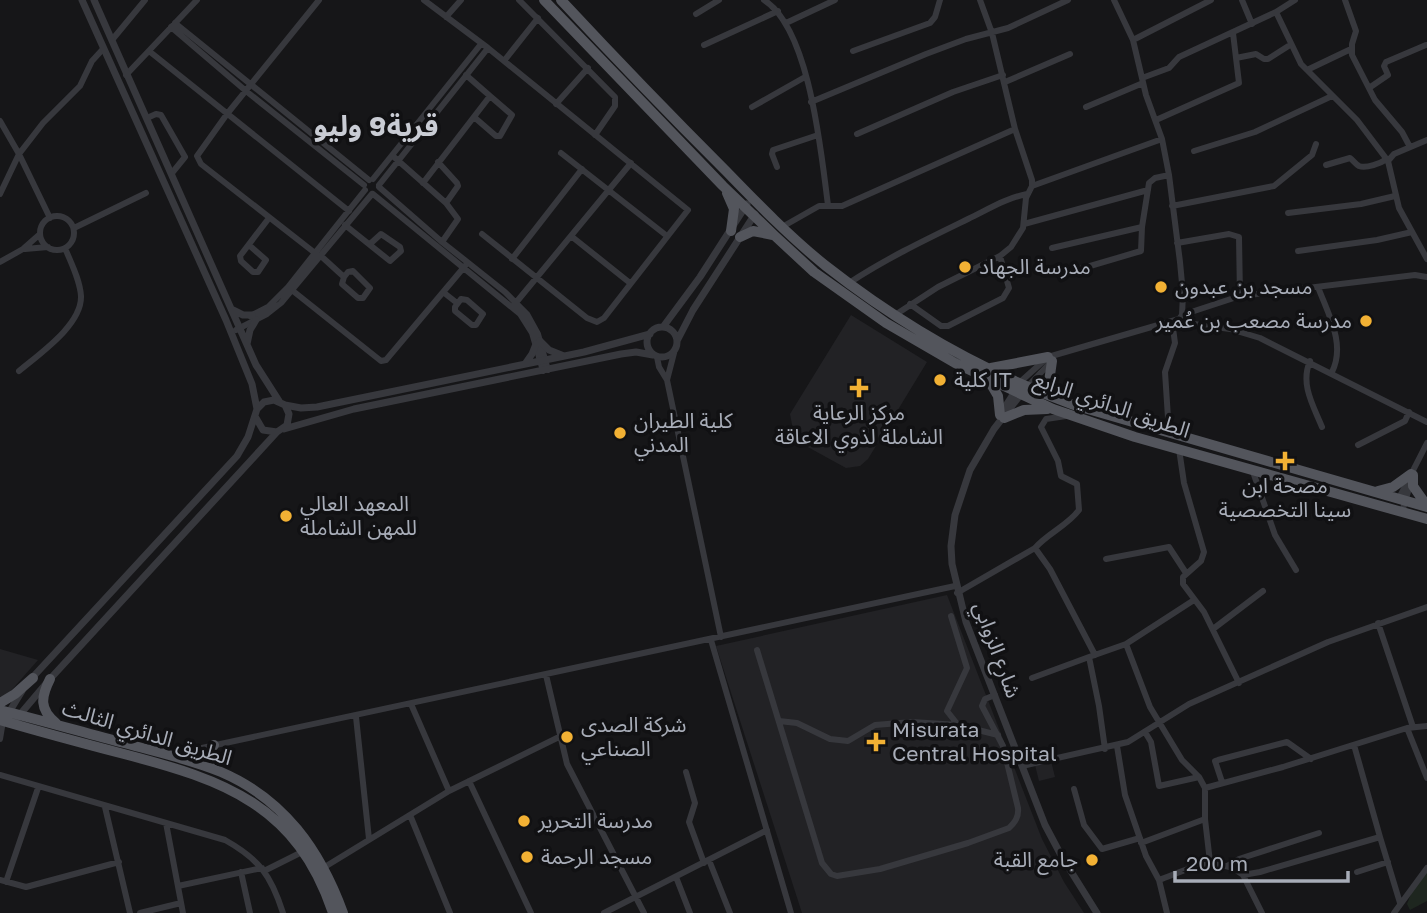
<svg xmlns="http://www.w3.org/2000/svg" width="1427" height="913" font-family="'Golos Text','Noto Sans Arabic',sans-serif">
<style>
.built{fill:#222225}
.green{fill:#1e261f}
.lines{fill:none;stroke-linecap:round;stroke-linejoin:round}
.minor{stroke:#37383d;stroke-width:6}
.tertiary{stroke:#37383d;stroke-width:7}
.primary{stroke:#53555c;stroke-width:10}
.poi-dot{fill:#f2b134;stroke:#111113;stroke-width:2.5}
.labels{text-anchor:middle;stroke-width:7;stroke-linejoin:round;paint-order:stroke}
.poi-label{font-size:21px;fill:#a8adb8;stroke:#111113;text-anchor:start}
.street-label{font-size:21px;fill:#a8adb8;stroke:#111113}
.district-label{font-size:28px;font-weight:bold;fill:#c9ccd4;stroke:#111113}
</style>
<rect width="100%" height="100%" fill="#161618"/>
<path class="built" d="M851,315L927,362L868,459L860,466L846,468L795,440L790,414Z
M947,595L1042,839L1064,882L1084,913H802L716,646Z
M0,649L38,660L8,694L0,697Z
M1051,761L1055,777L1039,781L1035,765Z"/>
<path class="green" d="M1427,870V901L1410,910L1407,904L1415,884Z"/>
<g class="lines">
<path class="minor" d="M424,0L488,48L688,210L604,318L597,322L587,318L482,234
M519,0L615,97V106L595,135
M764,0C810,29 821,153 828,205
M1114,0L1133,40L1146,95L1162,139L1169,175L1180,262L1183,294L1182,315
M1242,0L1252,24
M1345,0L1356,31L1352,44V55L1375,100L1402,132L1410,147
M1276,12L1301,64L1357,120L1388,161L1399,208L1427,259
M696,14L719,0
M446,17L461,0
M175,23L369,180
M786,23L835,0
M171,27L246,91L364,185
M112,40L145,0
M1133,40L1211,0
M704,45L778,11
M149,51L349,211
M853,51L930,23L935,17L940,0
M1236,58L1256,54L1264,59H1268L1290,45
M504,61L538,18
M1307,70L1351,49
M126,75L197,0
M1142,78L1169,68L1179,57L1276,12L1295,0
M1005,82L1070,54
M1369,88L1388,75L1384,66L1386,62L1426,45
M811,102L926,54L966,39L1008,28L1068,0
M556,104L588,68
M752,107L805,77
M1086,107L1143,83
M474,117L496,136H500L512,115L490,96
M147,118L156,114L161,115L185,157
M1156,120L1239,83L1233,33
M0,121L19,154L50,218
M857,134L953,92L1003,75
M1194,151L1255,132L1332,96
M561,153L667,236
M394,157L446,203L458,186L457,183L438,162
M1388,161L1394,154L1427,140
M1326,165L1350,158C1353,160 1355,164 1359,166C1366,169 1381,163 1387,159
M777,167L772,154L773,150L818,135
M172,173L185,157
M373,179L481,44
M423,183L490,96L466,75
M379,185L488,48
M1032,186L1162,139
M379,187L442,242L505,292L527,314L538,334L548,370
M0,194L19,154L43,123L80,86L92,61L103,49
M373,194L520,314L532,333L543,371
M1172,206L1274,186L1312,155L1316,144
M1288,213L1361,204L1395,196
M40 233a17 17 0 1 1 34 0a17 17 0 1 1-34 0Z
M1024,224L1148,190
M345,225L390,261L401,251L400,247L381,234L370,244
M782,227L819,206H842L1015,129
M74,228L146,193
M571,236L630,283
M442,242L458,219L446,203
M1177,243L1229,234L1239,237L1240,296
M249,245L266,260L258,272H253L241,261L240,256L269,218
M1052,248L1142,227
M25,249L48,247
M1298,251L1377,240L1412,232
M315,253L201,164L197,156L227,114L319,0
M321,256L344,277L342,284L358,298H363L370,288L353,271L348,272L344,277
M512,259L582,169
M0,262L23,249L40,234
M1073,271L1141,251L1142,227L1149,183L1155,178L1169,175
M849,283C887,258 927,239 968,219C987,210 1006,198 1027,194
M288,287L381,361L386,360L465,266
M1318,287C1328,314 1346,344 1332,372
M443,292L457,303
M461,299L467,300L483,314L476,325H472L455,311V307Z
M910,304L941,326H948L1003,298L1009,288L1000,256
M514,305L631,163
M895,315L938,287L1000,256L1011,247L1023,228L1026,198L1032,186V180L1015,129L992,33L980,0
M250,316L268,307L288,287L365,190
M236,330L267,314L281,303L372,194
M674,353L667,380L721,637
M657,357L659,367L667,380
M1310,361C1300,384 1313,405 1322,427
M19,371C39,354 82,325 81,296C80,280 71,263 65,248
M1019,383L1048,357L1172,321L1230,329L1260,338L1427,422
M1027,387L1051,362
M1169,433L1165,372L1175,343L1172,321L1179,319L1182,315L1240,296L1415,275L1427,277
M1358,445L1405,421L1409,412
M1179,449L1184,483L1204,552L1201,561L1183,577V584L1204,612L1239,683
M1252,469L1275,535L1296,570
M1398,500L1427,443
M1402,512L1411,482
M1035,548C1048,533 1067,526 1079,510L1077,484L1061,476L1058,461L1041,427L1046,419L1066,416
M1106,559L1169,547L1186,573
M957,593L1035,548L1050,569L1095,655
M1194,600L1126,644L1150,707L1182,760L1199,777L1205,788L1283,767L1407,728L1427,726
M951,616L967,668L947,711L958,725
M1378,623L1413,727
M1213,629L1263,591
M711,640L791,913
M757,650L822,863L831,874L837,876L880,869L968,843L1009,828C1015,822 1019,817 1018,808L1003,746L982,706L985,699L995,695
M546,675L567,764L644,913
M1032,678L1089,657
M411,704L449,791
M356,717L369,839
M779,721L797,723L830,739L848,741L875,725L912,722L958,725L998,735
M1407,728L1427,778
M1145,732L1151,742L1159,786L1199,777
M0,739L3,721
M1354,745L1380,837
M1117,746L1125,795L1146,856L1159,880L1167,913
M1105,749L1099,706L1089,657L1126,644
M174,754L955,586
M1022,766L1128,742L1189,704L1328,642L1427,607
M686,772L695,803L689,822L704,863
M0,775L225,840C259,859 271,875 283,913
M469,781L531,913
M1222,782L1215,761L1218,760L1287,742L1311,759
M1205,788V819L1210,862
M1074,789L1084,825L1102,849L1140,838
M105,807L130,913
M410,815L450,913
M166,823L183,913
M1141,843L1205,819
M709,860L730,913
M1227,866L1239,859L1319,833
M323,868L449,791L559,737
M264,871L302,852
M241,872L250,913
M1357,872L1388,862
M1243,875L1262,913
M676,877L690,913
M0,880L26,887L119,862
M1159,880C1187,870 1216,853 1243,875L1260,872L1380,837L1400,903
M6,882L38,788
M178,886L262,868
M140,913L181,903
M604,913L767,830
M1394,913L1427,868"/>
<path class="tertiary" d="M82,0L226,320L252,384L257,409
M94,0L256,365L279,401
M233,310L243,315H252
M663,327L700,277L747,204
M647 342a15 15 0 1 1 30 0a15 15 0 1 1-30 0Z
M540,341L549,350L564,356
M677,341L693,310L755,214
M247,344L250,330L256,320
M525,364L532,354L536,344
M1024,390L994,429L970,470L955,515L951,546L952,564L966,622L1045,825L1062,857L1097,913
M285,405L301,408L317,407L584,352L650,334
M1000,415L1016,390
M284,429L354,409L621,354L636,352L653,355
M31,679L237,456L248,437L257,409L264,402L274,400L285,405L289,414L287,425L277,432L263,430L256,418
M8,714L22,691
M17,718L50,679L277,432"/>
<path class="primary" d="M544,0L723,186L775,236L814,272L886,323L955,363L1053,409L1135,437L1427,519
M561,0C615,58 670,115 726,171C758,204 790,237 826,266C900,324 985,373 1074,405L1427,507
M727,193L734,209L731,231
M740,237L753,231L773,235
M1052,361L1049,382L1058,398
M991,368L1048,357
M988,379L998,396L1000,415
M1004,418L1024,410L1047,409
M1413,475V486L1427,506
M1378,491L1393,487L1411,474
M50,679C41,697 39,709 56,723
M0,703L15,694L33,678
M0,710C41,720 82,732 124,743C156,752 190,759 221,772C284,799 320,850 343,913
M0,720C41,732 82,743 124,754C224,780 297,805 333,913
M211,768L205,756L214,745"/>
</g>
<g class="poi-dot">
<circle cx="965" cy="267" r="7"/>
<circle cx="1161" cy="287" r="7"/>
<circle cx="1366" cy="321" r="7"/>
<circle cx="940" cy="380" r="7"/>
<path d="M855.5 377.5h7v7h7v7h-7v7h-7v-7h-7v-7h7z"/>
<circle cx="620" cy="433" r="7"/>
<path d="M1281.5 450.5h7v7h7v7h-7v7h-7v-7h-7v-7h7z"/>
<circle cx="286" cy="516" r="7"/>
<circle cx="567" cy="737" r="7"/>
<path d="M872.5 731.5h7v7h7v7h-7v7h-7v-7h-7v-7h7z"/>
<circle cx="524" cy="821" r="7"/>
<circle cx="527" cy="857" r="7"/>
<circle cx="1092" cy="860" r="7"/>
</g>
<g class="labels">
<g class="poi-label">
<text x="979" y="274">مدرسة الجهاد</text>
<text x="1175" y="294">مسجد بن عبدون</text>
<text x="1352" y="328" text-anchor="end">مدرسة مصعب بن عُمير</text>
<text x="954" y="387">كلية IT</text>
<text x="859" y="420" text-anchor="middle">مركز الرعاية<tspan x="859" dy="24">الشاملة لذوي الاعاقة</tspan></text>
<text x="634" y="428">كلية الطيران<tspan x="634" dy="24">المدني</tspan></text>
<text x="1285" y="493" text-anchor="middle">مصحة ابن<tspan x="1285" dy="24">سينا التخصصية</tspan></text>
<text x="300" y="511">المعهد العالي<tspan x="300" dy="24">للمهن الشامله</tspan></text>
<text x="581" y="732">شركة الصدى<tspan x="581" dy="24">الصناعي</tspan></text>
<text x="892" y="737">Misurata<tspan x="892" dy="24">Central Hospital</tspan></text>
<text x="538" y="828">مدرسة التحرير</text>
<text x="541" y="864">مسجد الرحمة</text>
<text x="1078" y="867" text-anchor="end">جامع القبة</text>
</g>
<g class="street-label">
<text transform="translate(1112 405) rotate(19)" y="7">الطريق الدائري الرابع</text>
<text transform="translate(997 650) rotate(70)" y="7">شارع الزوابي</text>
<text transform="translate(147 733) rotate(17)" y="7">الطريق الدائري الثالث</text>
</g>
<g class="district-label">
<text x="376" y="136">قرية9 وليو</text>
</g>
</g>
<path d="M1175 871v10h173v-10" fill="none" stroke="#a8adb8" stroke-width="3.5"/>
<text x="1186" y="871" font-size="21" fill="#a8adb8" stroke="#111113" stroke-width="5" paint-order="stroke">200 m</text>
</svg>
